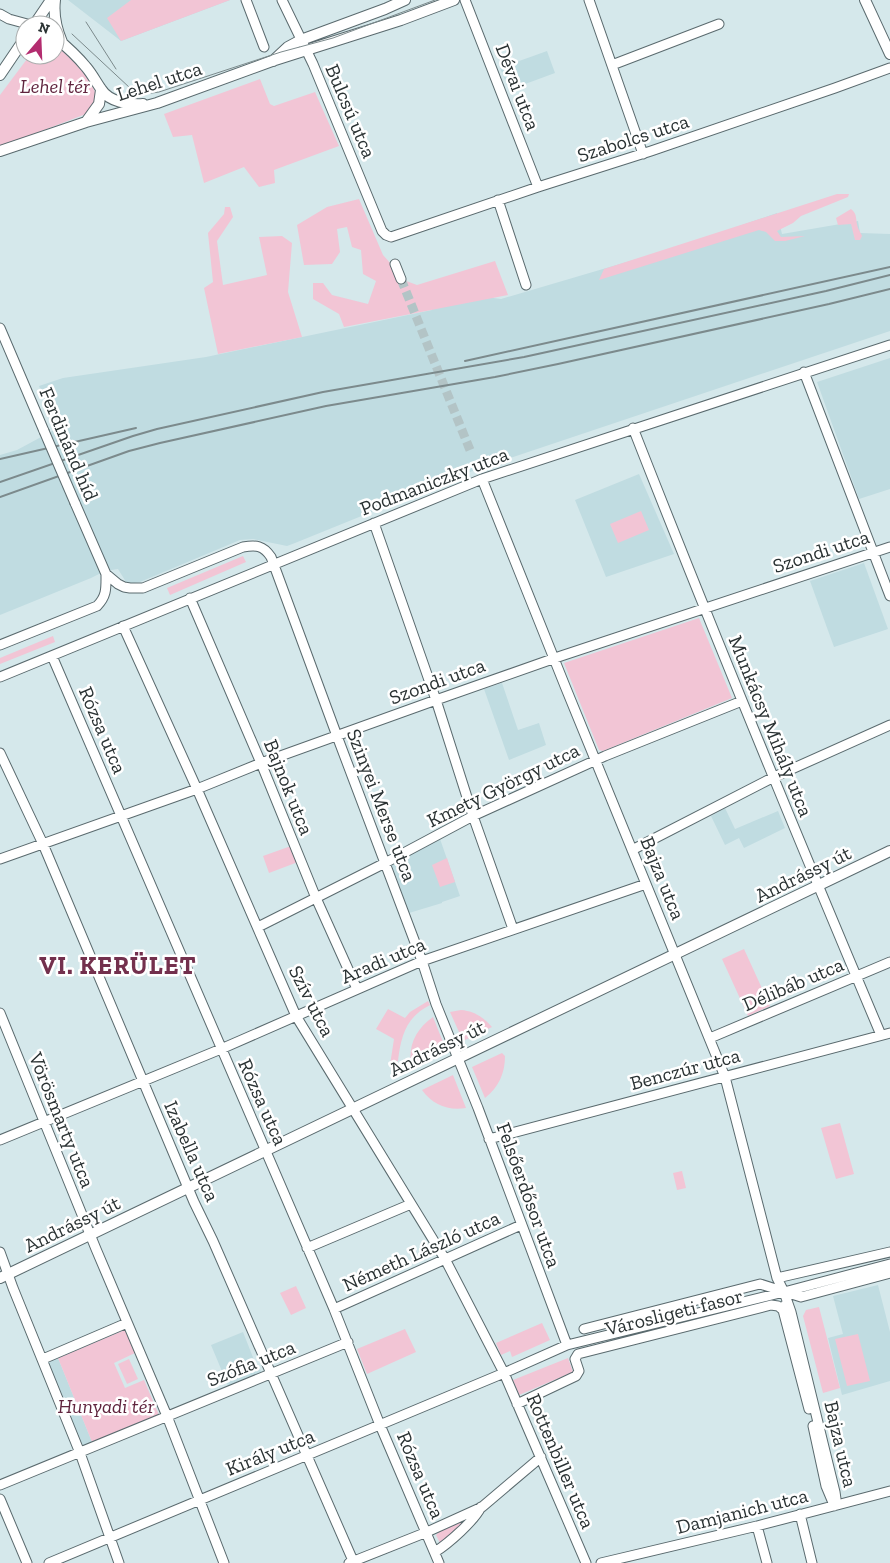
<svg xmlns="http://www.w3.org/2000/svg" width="890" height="1563" font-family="'Zilla Slab',serif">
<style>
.built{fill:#c0dce1}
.green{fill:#f2c5d5}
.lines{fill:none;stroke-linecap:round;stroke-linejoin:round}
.minor-tunnel{stroke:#b3c4c6;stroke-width:9;stroke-dasharray:9 4.5;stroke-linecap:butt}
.minor-casing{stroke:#5a6a6e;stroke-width:11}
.major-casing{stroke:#5a6a6e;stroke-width:12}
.minor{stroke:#fff;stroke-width:9}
.major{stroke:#fff;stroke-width:10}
.tram{stroke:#7c8a8c;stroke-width:1}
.rail{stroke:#7c8a8c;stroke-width:2}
.minor-bridge-casing{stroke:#5a6a6e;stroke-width:11;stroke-linecap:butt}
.minor-bridge{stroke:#fff;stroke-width:9}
.labels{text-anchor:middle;stroke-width:5;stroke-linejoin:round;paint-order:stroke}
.street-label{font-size:20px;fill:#2a3233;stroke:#fff}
.park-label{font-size:20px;font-style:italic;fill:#60243e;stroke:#fff}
.district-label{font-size:25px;font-weight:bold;letter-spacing:1px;fill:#73304d;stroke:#fff}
</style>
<rect width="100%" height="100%" fill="#d5e8eb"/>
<path class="built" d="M68,0H230L121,41Z
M547,51L555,73L509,90L500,68Z
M777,213L782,234L858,221L860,233L890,234V331L480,468L295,543L287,546L253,539L240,540L140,582L129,584L126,582L118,569L105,571L91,578L0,615V455L17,450L56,429L39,386L63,378L206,357L432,310L426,289L501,299L681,246Z
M890,358V489L859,499L817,382Z
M639,474L674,554L606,577L575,500Z
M864,563L888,629L834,647L810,581Z
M502,683L518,730L539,723L546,745L509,760L484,689Z
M725,808L735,829L778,811L785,828L744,848L739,838L725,845L711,816Z
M440,839L460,896L442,902V903L409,913L392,865Z
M878,1285L890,1332V1381L842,1395L828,1338L843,1334L833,1296Z
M243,1332L256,1365L258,1364L262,1374L229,1388L211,1345Z
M57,1353L58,1358L94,1447L80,1453L43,1359Z"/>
<path class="green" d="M131,0H230L121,41L107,18Z
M55,45C72,59 96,81 98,104L91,112L0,147V95L30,55H55Z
M260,79L270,104L274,106L315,92L339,146L274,170L275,183L259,187L244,167L204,183L192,135L173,137L164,114Z
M837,194H849L848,197L801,216L793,223L777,231L781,237L805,236L785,241H775L766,232L759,230L599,280L604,269Z
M359,199L383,255L392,265L401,279L417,285L495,261L508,295L344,327L339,314L313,299V283H323L332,295L368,304L376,281L363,274L361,250L352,247L347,227L337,229L340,252L332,264L304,265L297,225L327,207Z
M225,207H230L233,217L217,241L223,285L267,275L259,237L282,236L292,243L288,292L302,337L218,354L204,288L213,282L208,233L224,214Z
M851,209C858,214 855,220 858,228C859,231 861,233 862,236L860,240H855L851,224L838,225L836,218Z
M641,511L649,530L618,543L610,524Z
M243,556L246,562L170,595L167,588Z
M699,618L732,698L603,751L599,750L564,663Z
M53,636L55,642L0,664V658Z
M291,846L298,862L269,873L263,856Z
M447,858L455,882L440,887L432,865Z
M744,949L770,1006L748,1016L722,959Z
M428,1001L430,1005C406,1017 401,1036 398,1061L390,1065L394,1039L376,1029L388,1009L405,1018L410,1012Z
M461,1010C474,1011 483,1017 492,1027L463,1041L450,1012Z
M433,1017L445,1047L439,1053L411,1066C408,1045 416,1029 433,1017Z
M502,1053L505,1056C505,1073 499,1087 485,1098L472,1067Z
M453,1075L466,1108C448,1111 433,1105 422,1090Z
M840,1123L854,1174L836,1179L821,1128Z
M682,1171L686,1188L677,1190L673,1173Z
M296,1286L306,1308L291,1315L280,1293Z
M819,1307L840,1388L823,1393L803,1316L806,1310Z
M542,1323L550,1340L512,1357L510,1351L501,1355L496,1343Z
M127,1329L137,1352L114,1363L125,1388L144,1380L159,1415L92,1442L58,1358Z
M405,1329L416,1352L367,1374L357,1349Z
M858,1334L870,1381L847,1386L835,1339Z
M568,1358L573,1372L519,1395L513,1380Z
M129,1359L138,1379L127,1384L118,1364Z
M475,1513L441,1545L436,1535L439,1532L437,1528Z"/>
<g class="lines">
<path class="minor-tunnel" d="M401,279L470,450"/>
<defs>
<path id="minor" d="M246,0L264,47
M282,0L313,64L382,231L386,235L391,237L538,187L651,151L835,88L890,68
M465,0L538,187
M589,0L643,154
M0,14L9,19L31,25
M612,65L719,24
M498,200L526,285
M395,264L401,279
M0,328L44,431
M804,372L890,596
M633,428C713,632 796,834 881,1035
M482,479L565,686L725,1077L777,1278L784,1292L791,1312L835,1492L836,1499L834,1506
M75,503L106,574L118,584L124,587L130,588H143L243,547C256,545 263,545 271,557L337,736L422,961L436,1004L478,1108L567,1345
M374,523L436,700L473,816L513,929
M190,598L261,763L316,898L357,989
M123,626L197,789L296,1016L445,1259L504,1373L586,1563
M0,645L97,606C107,596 106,588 106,574
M52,656L334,1309L380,1425L439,1563
M0,677L482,479L890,345
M0,753L43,844L194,1202L213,1241L354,1563
M632,850L774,777L890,725
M0,859L197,789L261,763L436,700L561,656L890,547
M258,927L385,863L473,816L605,756L742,701
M0,1013L96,1249L167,1416L224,1563
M710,1038L890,962
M489,1139L890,1033
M0,1140L221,1049L422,961L646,884
M307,1248L411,1204
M0,1252L13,1288L80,1453L119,1563
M777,1278L890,1252
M785,1305L783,1310L809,1409
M334,1309L521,1225
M584,1329L760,1284L801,1297L890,1273
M43,1359L127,1323
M517,1404L576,1376L579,1371L575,1359L578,1354L771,1305L778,1306L783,1310
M813,1426L826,1486L834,1505
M0,1485L348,1342
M0,1499L27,1563
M800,1514L812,1563
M757,1526L767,1563
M435,1552C449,1543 474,1521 481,1507
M49,1563L504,1373L567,1345L784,1292L890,1264
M349,1563L427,1532L482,1507L541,1457
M601,1563L757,1526L890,1491"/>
<path id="major" d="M55,0C53,16 56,28 62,42
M865,0L890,54
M34,25L51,0
M55,37C66,46 77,56 86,67C92,74 96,82 101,89C109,102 129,105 143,104
M273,61L288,47L301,40L385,9L405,0
M0,75L25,38
M86,122L99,104L101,90
M0,151L86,122L157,103L272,61L401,20L454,0
M0,1278L890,851"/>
</defs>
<use href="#minor" class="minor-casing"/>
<use href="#major" class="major-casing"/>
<use href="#minor" class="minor"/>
<use href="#major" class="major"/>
<path class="tram" d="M86,22L116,69
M72,34L130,88C139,94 148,94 159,92L281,52L333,38L435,0"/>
<path class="rail" d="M465,361L890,267
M0,459L136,428
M0,482L133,436L157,429L323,392L524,357L826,291L890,275
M0,497L129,451L160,443L326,406L495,377L558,364L829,304L890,289"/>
<defs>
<path id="minor-bridge" d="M44,431L75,503"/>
</defs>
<use href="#minor-bridge" class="minor-bridge-casing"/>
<use href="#minor-bridge" class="minor-bridge"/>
</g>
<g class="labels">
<g class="street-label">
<text transform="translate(159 81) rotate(-18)" y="7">Lehel utca</text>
<text transform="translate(518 87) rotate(69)" y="7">Dévai utca</text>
<text transform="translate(351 111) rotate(67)" y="7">Bulcsú utca</text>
<text transform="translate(633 138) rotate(-18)" y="7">Szabolcs utca</text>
<text transform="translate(69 444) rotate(67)" y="7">Ferdinánd híd</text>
<text transform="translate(434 481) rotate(-21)" y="7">Podmaniczky utca</text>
<text transform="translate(821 551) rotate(-18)" y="7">Szondi utca</text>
<text transform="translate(437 681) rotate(-20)" y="7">Szondi utca</text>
<text transform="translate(771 726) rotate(68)" y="7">Munkácsy Mihály utca</text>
<text transform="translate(103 730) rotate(67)" y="7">Rózsa utca</text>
<text transform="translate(503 785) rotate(-26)" y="7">Kmety György utca</text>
<text transform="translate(289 787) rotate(68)" y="7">Bajnok utca</text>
<text transform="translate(382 805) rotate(69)" y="7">Szinyei Merse utca</text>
<text transform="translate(803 874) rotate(-26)" y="7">Andrássy út</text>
<text transform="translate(663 878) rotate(68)" y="7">Bajza utca</text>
<text transform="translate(383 960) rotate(-23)" y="7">Aradi utca</text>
<text transform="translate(793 984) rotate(-23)" y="7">Délibáb utca</text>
<text transform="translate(312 1001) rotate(63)" y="7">Szív utca</text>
<text transform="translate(437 1048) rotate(-26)" y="7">Andrássy út</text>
<text transform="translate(685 1069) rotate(-15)" y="7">Benczúr utca</text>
<text transform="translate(263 1102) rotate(66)" y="7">Rózsa utca</text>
<text transform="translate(62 1120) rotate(68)" y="7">Vörösmarty utca</text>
<text transform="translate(192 1151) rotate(66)" y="7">Izabella utca</text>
<text transform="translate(529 1195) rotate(70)" y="7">Felsőerdősor utca</text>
<text transform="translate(72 1224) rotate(-26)" y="7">Andrássy út</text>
<text transform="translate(421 1251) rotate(-24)" y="7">Németh László utca</text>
<text transform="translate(674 1312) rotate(-14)" y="7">Városligeti fasor</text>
<text transform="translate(251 1363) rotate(-22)" y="7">Szófia utca</text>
<text transform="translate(841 1444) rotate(77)" y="7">Bajza utca</text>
<text transform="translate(270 1452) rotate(-22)" y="7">Király utca</text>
<text transform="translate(561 1461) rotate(67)" y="7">Rottenbiller utca</text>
<text transform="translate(421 1475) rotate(67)" y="7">Rózsa utca</text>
<text transform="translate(742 1511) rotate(-14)" y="7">Damjanich utca</text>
</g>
<g class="park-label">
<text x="55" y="93">Lehel tér</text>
<text x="106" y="1413">Hunyadi tér</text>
</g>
<g class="district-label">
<text x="118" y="974">VI. KERÜLET</text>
</g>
</g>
<g transform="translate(40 40) rotate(19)"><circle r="24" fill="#ffffff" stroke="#aaadad"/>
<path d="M0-4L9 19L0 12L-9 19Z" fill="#b32c6f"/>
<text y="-8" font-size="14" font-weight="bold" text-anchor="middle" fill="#2a3233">N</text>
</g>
</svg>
